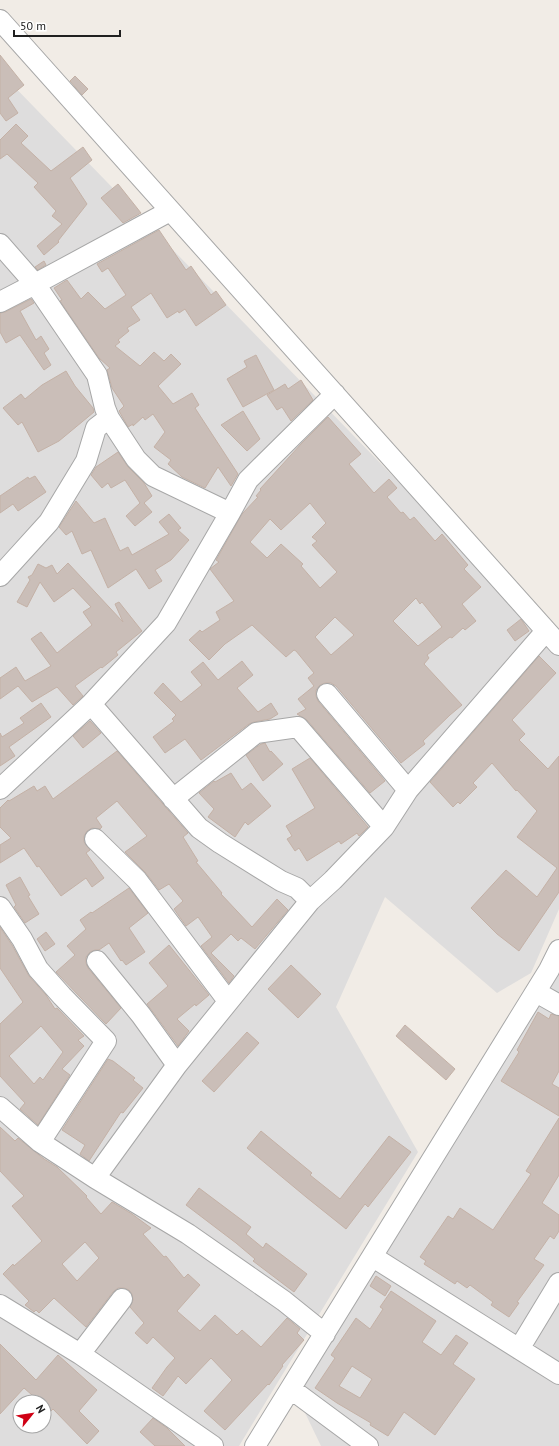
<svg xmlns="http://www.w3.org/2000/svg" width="559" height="1446" font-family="'PT Sans',sans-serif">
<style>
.residential{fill:#dedddd;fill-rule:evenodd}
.building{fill:#cabeb8;stroke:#c4b1a6;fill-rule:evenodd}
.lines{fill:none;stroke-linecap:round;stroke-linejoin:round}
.minor-casing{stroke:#a7a7a7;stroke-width:22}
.minor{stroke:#fff;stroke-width:20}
</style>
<rect width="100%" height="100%" fill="#f1ece6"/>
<path class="residential" d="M0,72L528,615L545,640L559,656V909L531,973L497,993L385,897L336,1007L418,1152L239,1446H0ZM20,1402H44V1426H20Z
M559,939V1446H321L296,1394L536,982Z"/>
<path class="building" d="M0,55L24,85L8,98L18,113L6,121L0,113Z
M75,76L88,89L82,95L70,81Z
M16,124L28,136L21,143L51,171L83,147L92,160L70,178L87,204L58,241L59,242L44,255L37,246L62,224L52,216L56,211L34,187L38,183L7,154L0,159V140Z
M118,184L141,213L123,223L101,198Z
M159,230L186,270L191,266L211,295L216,291L226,305L196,326L185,309L179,313L178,311L167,318L151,293L131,307L140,320L127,328L129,331L118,340L120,342L115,346L140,366L154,352L164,361L171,354L181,364L158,386L173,404L192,393L199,405L195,408L238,474L231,486L218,467L205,488L182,477L168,464L171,460L154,447L165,432L153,414L145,420L143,417L133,426V424L128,427L119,411L124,406L112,388L107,370L110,368L99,358L60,301L62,300L54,288L67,280L81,299L88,292L105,309L126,295L108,268L102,272L97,264Z
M44,261L46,265L38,270L35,267Z
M31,299L34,303L20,311L36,340L41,336L49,349L44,353L51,365L44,370L20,335L6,343L0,332V313L5,312Z
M256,355L274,390L243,407L227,379L247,367L244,361Z
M66,371L75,386L93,408L94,412L59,441L38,452L22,422L18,425L3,408L21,394L25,399L42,385Z
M301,380L313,400L291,421L282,407L277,410L267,395L285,384L288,389Z
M243,411L260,439L247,451L221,425Z
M328,417L361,454L349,464L374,493L389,479L397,488L387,497L401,513L403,512L410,520L414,517L435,541L442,534L468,565L464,569L481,587L462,604L476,621L465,630L463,628L452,638L450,637L427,655L429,658L424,664L462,705L450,715L423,741L425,744L401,763L336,686L331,683H325L320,685L316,690V696L318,701L385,781L370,793L307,720L297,714L306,709L298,699L314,686L308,678L314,673L296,651L294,650L286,657L252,625L225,644L209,660L189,640L200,630L202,632L220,620L216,612L234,601L210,569L219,562L216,560L242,514L258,497L256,496L261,490L260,489L301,444ZM310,503L326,523L312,537L317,541L312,545L337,572L320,588L301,566L303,564L281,544L267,558L250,542L270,519L281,530ZM416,598L420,604L422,602L442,627L418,646L393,621ZM335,617L354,635L331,655L315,637Z
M118,452L128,467L144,483L152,496L144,503L152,512L135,526L126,516L140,503L125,480L111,488L108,483L102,488L91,475L96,467Z
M35,476L46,492L18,511L13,504L0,513V496L28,477L29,479Z
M76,501L94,523L105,518L120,551L128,547L132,555L169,534L159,522L169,514L181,528L178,530L189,540L171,560L155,570L162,581L149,589L136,569L108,588L91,550L82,554L72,531L66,535L59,527Z
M68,563L123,622L115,604L119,602L142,631L116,652L118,655L102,668L101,667L75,686L83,696L73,705L57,687L32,702L18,686L0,699V678L16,667L25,681L51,666L31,639L41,632L57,653L92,625L83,612L91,607L73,588L54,602L40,582L27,607L17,602L30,580L28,577L32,575L38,564L46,568L52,565L57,574Z
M521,619L529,631L515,641L507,630Z
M539,656L556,673L512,720L525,734L519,740L548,769L559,756V892L519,951L497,934L471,908L506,870L537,897L557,868L517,837L537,811L517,790L516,791L492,763L473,783L477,787L460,804L458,802L453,807L430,782Z
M242,661L253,675L237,688L258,712L271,703L278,714L270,719L254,722L249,724L201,760L185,739L165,753L153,737L174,721L172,719L176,715L154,693L163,683L181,702L202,685L191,672L203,662L218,680Z
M41,703L51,717L9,747L15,756L0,766V733L2,737L24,723L20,718Z
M90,721L101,733L83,748L73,736Z
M265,743L270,752L271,751L283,764L263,781L246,755L261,744Z
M117,751L188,833L183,837L198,861L196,862L222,893L221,894L252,927L277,899L288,910L255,949L241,938L238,941L231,934L211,953L234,976L229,983L201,946L212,937L198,917L186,926L174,909L183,901L169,884L159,890L145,872L125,852L147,836L117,801L96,818L102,827L100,829L92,828L87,831L84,836V842L90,850L86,853L104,878L92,887L86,878L61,896L39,866L37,867L24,848L0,863V845L11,838L0,827V808L8,800L9,801L34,786L37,791L45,786L53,799Z
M310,758L368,827L359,836L357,833L341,844L339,841L307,861L299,848L295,851L287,839L292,836L286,826L315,808L292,769Z
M231,773L242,790L251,783L271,806L248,825L245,822L235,837L208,817L214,809L199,793L214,781L215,782Z
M20,877L30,895L28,896L39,914L25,923L14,907L16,905L6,885Z
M129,888L148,913L129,928L145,952L126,965L122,960L121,961L109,943L99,950H95L90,952L86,957V963L88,968L121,1008L106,1024L56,972L75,955L67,946L86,929L80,920L91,912L92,913Z
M0,927L12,945L29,976L46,995L55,1009L57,1008L84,1036L78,1040L84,1046L62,1069L70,1075L38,1125L20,1109L25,1103L0,1076V1024L23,1002L0,968ZM41,1026L63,1052L43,1080L40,1077L34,1084L9,1056Z
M46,932L55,944L45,951L37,939Z
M169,945L209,995L196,1006L195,1004L177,1019L189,1031L178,1046L147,1004L168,986L149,963Z
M291,965L321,994L298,1018L268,989Z
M538,1012L549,1019L551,1014L559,1016V1071L552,1084L559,1088V1116L501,1081L519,1052L517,1050Z
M405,1025L455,1069L446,1080L396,1036Z
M247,1032L259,1043L214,1092L202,1081Z
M108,1059L113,1061L135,1078L133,1080L143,1088L123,1113L121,1112L89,1161L80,1154L85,1145L62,1130Z
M559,1118V1175L542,1203L559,1215V1231L554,1239L550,1236L534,1259L544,1265L517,1302L519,1303L509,1317L491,1305L493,1302L470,1285L467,1288L457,1281L455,1284L424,1264L426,1261L420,1257L448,1216L453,1219L460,1208L493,1230L531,1174L526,1171Z
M0,1127L15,1141L18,1138L44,1159L57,1167L87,1196L86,1197L101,1214L112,1202L132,1214L151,1228L143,1234L164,1257L166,1256L184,1278L188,1274L200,1285L177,1311L200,1331L215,1315L237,1335L242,1330L261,1347L287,1318L300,1329L297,1333L304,1340L282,1365L283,1366L269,1385L268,1384L225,1430L204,1411L232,1380L211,1358L186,1384L178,1376L163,1396L152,1388L167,1367L175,1358L153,1337L147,1344L135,1333L144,1323L130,1307L133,1300L132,1294L129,1290L124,1288H118L113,1292L86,1327L54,1298L39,1313L36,1310L34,1312L25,1305L29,1301L3,1274L13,1264L14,1266L42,1241L12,1206L24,1196L0,1171ZM85,1242L99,1258L77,1281L62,1264Z
M261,1131L312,1173L310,1175L340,1199L389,1136L411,1152L368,1207L365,1204L346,1229L306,1197L247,1148Z
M199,1188L251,1227L246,1234L263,1248L266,1243L307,1274L294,1292L253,1261L255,1259L236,1243L186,1205Z
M376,1276L391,1286L385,1296L370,1286Z
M391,1291L436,1321L422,1342L441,1355L456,1335L468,1343L453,1364L475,1379L435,1435L404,1412L388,1436L370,1425L371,1423L337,1403L315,1388L335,1358L331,1355L356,1318L370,1329L383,1309L380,1307ZM352,1366L372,1379L360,1398L339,1386Z
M0,1344L36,1380L58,1355L97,1390L79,1411L99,1431L87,1444L53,1409L51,1411L44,1405V1402H40L24,1388L0,1414Z
M153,1418L167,1428L185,1446H155L140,1432Z"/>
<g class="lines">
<defs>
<path id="minor" d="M0,20L559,645
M0,244L35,284L97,375L105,408L109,418L136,459L153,476L230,513
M0,302L35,284L170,211
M0,576L49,522L86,461L96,428L109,418
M327,694L408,790
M91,704L199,828L220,843L281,881L297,888L310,901
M0,789L91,704L166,623L230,513L248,480L335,394
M173,799L256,733L298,727L384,827
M95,839L137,880L228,1001
M0,907L22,939L38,969L62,996L106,1041L40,1142
M97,961L141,1015L177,1065
M536,992L559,1005
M0,1107L40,1142L95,1178L188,1234L284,1301L325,1334
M95,1178L177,1065L310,901L333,880L384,827L408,790L546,631
M373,1257L559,1374
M0,1305L80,1354L213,1446
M519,1349L559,1283
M80,1354L122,1299
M291,1389L368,1446
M255,1446L549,970L559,950"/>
</defs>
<use href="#minor" class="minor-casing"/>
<use href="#minor" class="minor"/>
</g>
<g transform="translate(32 1414) rotate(60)"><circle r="19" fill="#ffffff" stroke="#a6a6a6"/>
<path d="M0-3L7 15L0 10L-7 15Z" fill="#d00014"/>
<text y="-6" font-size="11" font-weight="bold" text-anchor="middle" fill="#202020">N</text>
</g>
<path d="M14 30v6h106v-6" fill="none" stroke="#202020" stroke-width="2"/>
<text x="20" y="30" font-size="12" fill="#202020" stroke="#ffffff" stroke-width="3" paint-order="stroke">50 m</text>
</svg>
